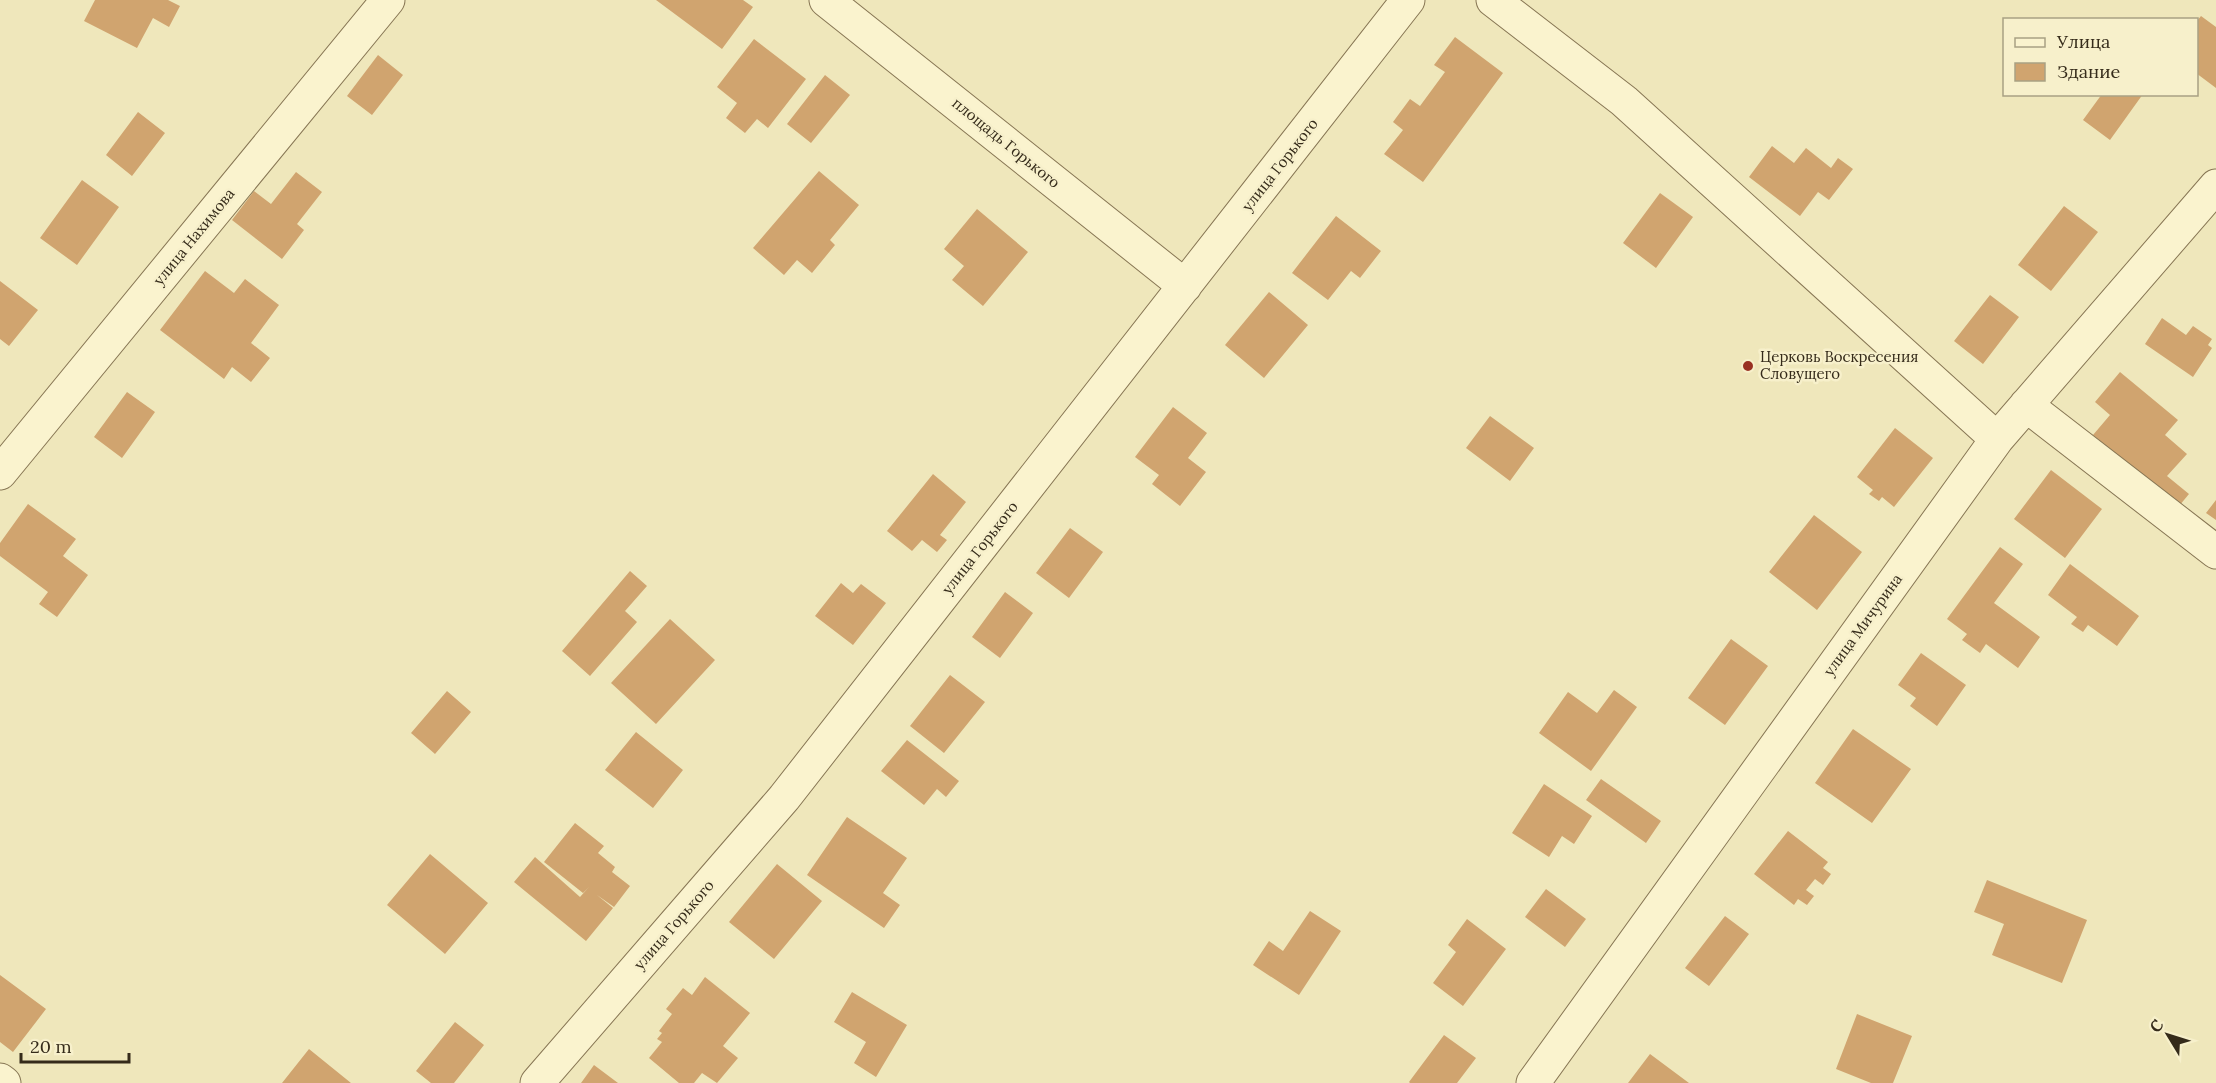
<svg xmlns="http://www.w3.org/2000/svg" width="2216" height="1083" font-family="Lora,serif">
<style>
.building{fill:#d0a46f}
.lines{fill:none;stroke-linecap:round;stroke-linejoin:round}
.minor-casing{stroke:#877654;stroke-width:35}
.minor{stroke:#faf3ce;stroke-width:33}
.poi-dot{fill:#993122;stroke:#f7f0cb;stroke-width:2}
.labels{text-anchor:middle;stroke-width:5;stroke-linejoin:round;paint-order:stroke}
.street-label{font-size:15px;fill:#352b1a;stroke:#f7f0cb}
.poi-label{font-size:15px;fill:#352b1a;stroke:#f7f0cb;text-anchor:start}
</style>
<rect width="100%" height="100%" fill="#efe7bb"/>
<path class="building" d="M95,0H168L180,6L169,27L153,18L137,48L84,21Z
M656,0H743L753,7L722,49Z
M2201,16L2216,27V88L2196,73V22Z
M1455,37L1503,73L1423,182L1384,154L1403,130L1393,122L1410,99L1420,106L1445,72L1434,65Z
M754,39L806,79L768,128L757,119L745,133L726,118L737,103L717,87Z
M378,55L403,75L372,115L347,96Z
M825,75L850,95L811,143L787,124Z
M2102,94H2143L2110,140L2083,120Z
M138,112L165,133L132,176L106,155Z
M1772,146L1794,163L1806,148L1831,168L1838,158L1853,169L1829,200L1818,192L1800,216L1749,177Z
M819,171L859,205L830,240L835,245L812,273L797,260L784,275L753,248Z
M296,172L322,192L297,224L304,230L282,259L232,220L254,191L271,204Z
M82,180L119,207L77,265L40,238Z
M1660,193L1693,217L1656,268L1623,243Z
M2064,206L2098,232L2051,291L2018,265Z
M977,209L1028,252L983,306L952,280L964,266L944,249Z
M1336,216L1381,251L1360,278L1351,271L1328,300L1292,273Z
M205,271L234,293L245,279L279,305L251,343L270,358L251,382L232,367L224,379L160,330Z
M0,281L38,310L9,346L0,339Z
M1269,292L1308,325L1264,378L1225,345Z
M1990,295L2019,317L1983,364L1954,341Z
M2162,318L2186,335L2193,326L2212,339L2208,345L2212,348L2193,377L2145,344Z
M2120,372L2178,420L2165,435L2187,454L2167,476L2189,494L2179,506L2093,435L2110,415L2095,402Z
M127,392L155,412L122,458L94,437Z
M1173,407L1207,433L1188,458L1206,472L1180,506L1152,484L1159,475L1135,457Z
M1490,416L1534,448L1510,481L1466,448Z
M1895,428L1933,458L1894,507L1882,497L1879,501L1869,494L1873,490L1857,477Z
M2051,470L2102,509L2065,558L2014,519Z
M933,474L966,502L940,535L947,540L937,552L922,540L912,551L887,531Z
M2216,500V520L2206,513Z
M28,504L76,539L63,556L88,575L57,617L39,604L48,592L0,556V543Z
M1814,515L1862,552L1817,610L1769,572Z
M1070,528L1103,552L1069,598L1036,573Z
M2000,547L2023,564L1994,603L2040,637L2018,668L1986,644L1980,653L1962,640L1967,634L1947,619Z
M2070,564L2139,616L2117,646L2088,625L2083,632L2071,624L2077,617L2048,595Z
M630,571L647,586L625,611L637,622L590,676L562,651Z
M841,583L853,593L861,584L886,603L853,645L815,616Z
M1005,592L1033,613L1000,658L972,637Z
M670,619L715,660L656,724L611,683Z
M1731,639L1768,666L1725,725L1688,698Z
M1921,653L1966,685L1937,726L1910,706L1916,698L1898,685Z
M950,675L985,702L944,753L910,726Z
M1614,690L1637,707L1591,771L1539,733L1568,692L1597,713Z
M447,691L471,712L435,754L411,733Z
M1853,729L1911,769L1872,823L1815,783Z
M636,732L683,770L653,808L605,770Z
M907,740L959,781L946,797L937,789L924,805L881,771Z
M1601,779L1661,821L1646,843L1586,800Z
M1544,784L1592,816L1574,844L1562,836L1549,857L1512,833Z
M847,817L907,858L883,893L900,905L884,928L807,875Z
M575,823L604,846L598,853L615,867L612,872L630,886L614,907L597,895L613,908L586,941L514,882L535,857L580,897L589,887L583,893L544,862Z
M1788,831L1828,862L1823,868L1831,874L1823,885L1815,879L1806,890L1814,896L1807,905L1798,899L1794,905L1754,874Z
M430,854L488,903L445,954L387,905Z
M777,864L822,901L774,959L729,922Z
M1987,880L2087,920L2062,983L1992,955L2004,924L1974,912Z
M1546,889L1586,919L1565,947L1525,917Z
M1310,911L1341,931L1299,995L1253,965L1269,941L1283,951Z
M1725,916L1749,934L1709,986L1685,968Z
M1467,919L1506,949L1463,1006L1433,983L1456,952L1448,945Z
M0,975L46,1009L13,1052L0,1042Z
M705,977L750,1013L723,1046L738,1058L717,1083L702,1073L694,1083H679L649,1058L662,1042L657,1039L662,1033L659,1031L672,1014L666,1009L683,988L692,995Z
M852,992L907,1025L876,1077L854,1063L866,1042L834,1022Z
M1857,1014L1912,1036L1893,1083H1871L1836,1069Z
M455,1022L484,1045L454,1083H431L416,1071Z
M1444,1035L1476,1058L1457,1083H1410L1409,1082Z
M309,1049L351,1083H282Z
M1650,1054L1689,1083H1628Z
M594,1065L618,1083H581Z"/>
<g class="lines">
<defs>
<path id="minor" d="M826,0L1185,286
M1493,0L1624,101L1997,439
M2026,405L2216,552
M0,473L388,0
M0,1080L4,1083
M537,1083L784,798L1408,0
M1533,1083L1997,439L2216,186"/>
</defs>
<use href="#minor" class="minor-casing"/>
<use href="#minor" class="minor"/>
</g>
<circle class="poi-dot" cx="1748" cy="366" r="6"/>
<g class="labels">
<g class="street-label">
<text transform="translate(1006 143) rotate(39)" y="5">площадь Горького</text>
<text transform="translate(1280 165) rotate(-52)" y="5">улица Горького</text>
<text transform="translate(194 237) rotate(-51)" y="5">улица Нахимова</text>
<text transform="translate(980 548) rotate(-52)" y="5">улица Горького</text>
<text transform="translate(1863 625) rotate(-54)" y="5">улица Мичурина</text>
<text transform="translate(674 925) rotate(-49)" y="5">улица Горького</text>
</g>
<g class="poi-label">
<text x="1760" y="362">Церковь Воскресения<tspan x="1760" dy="17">Словущего</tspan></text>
</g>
</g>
<rect x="2003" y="18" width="195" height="78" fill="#f7f0cb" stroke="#a9a184" stroke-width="1.5"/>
<rect x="2015" y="38" width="30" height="9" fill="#faf3ce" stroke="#a9a184" stroke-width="1.5"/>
<text x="2057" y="48" font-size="18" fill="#352b1a">Улица</text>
<rect x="2015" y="63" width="30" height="18" fill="#d0a46f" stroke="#a9a184" stroke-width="1.5"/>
<text x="2057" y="78" font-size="18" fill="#352b1a">Здание</text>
<g transform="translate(2168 1035) rotate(308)" stroke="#f7f0cb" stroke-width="4.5" paint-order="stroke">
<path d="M0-4.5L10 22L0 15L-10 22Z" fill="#352b1a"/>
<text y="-9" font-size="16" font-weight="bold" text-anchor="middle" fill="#352b1a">С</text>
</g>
<path d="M21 1053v9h108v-9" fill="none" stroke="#352b1a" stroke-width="3"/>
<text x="30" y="1053" font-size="18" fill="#352b1a" stroke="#f7f0cb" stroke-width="4.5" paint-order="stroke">20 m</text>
</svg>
